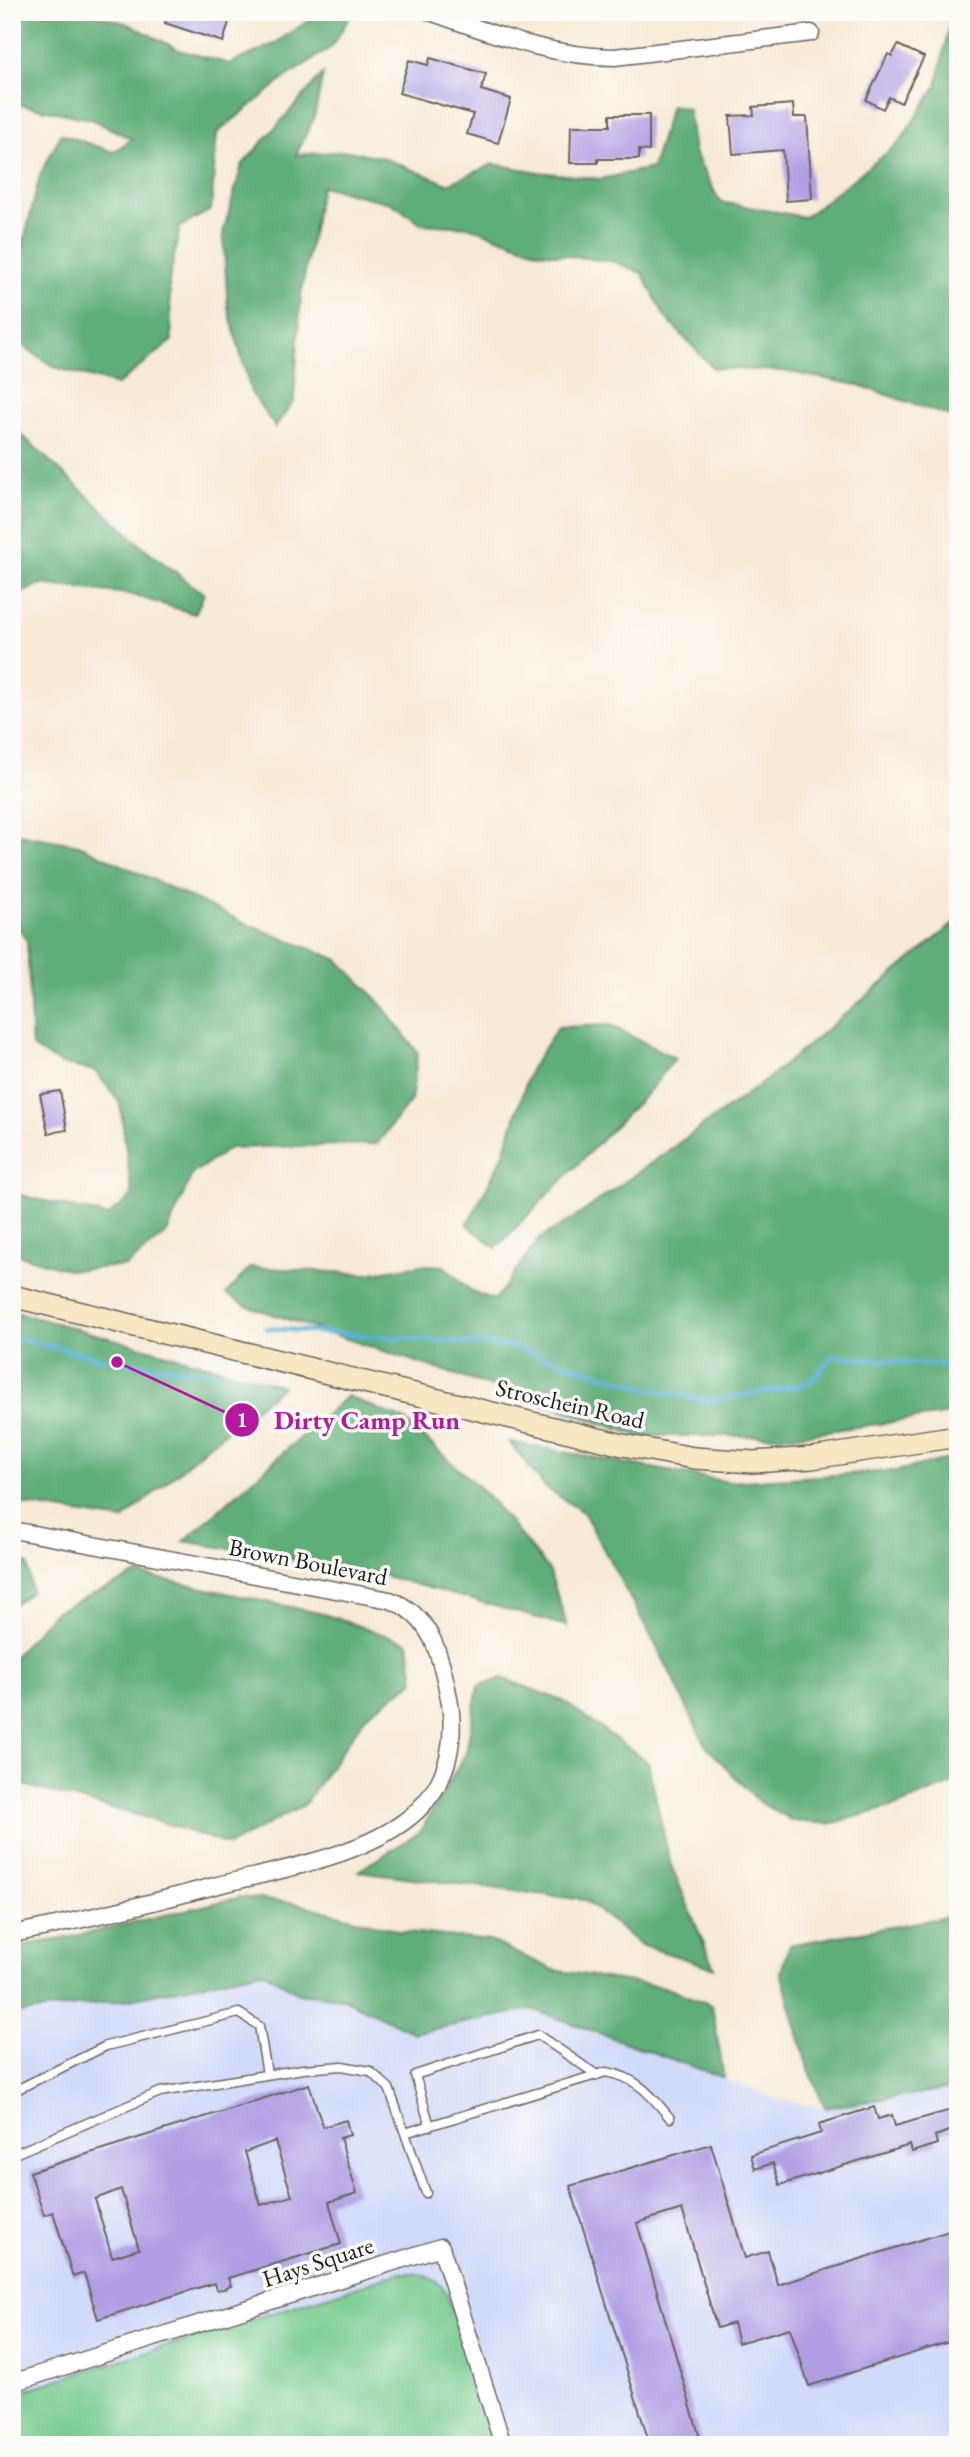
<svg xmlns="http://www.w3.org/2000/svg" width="970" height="2457" font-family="'EB Garamond',serif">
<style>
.built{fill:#d0daf9}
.green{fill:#73c98d;stroke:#487254;stroke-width:2}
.forest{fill:#5ead78;stroke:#3d644a;stroke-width:2}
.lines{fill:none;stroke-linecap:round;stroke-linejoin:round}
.stream{stroke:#56b1d4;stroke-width:5}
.building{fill:#b09fe4;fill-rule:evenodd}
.lane-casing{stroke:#69645d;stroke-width:11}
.street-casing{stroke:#69645d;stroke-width:19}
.secondary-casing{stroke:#69645d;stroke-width:24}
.lane{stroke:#fff;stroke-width:8}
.street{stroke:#fff;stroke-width:16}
.secondary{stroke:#f7e8c3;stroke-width:21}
.labels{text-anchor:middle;stroke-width:7;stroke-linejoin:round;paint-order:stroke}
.street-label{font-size:24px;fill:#1c1c1c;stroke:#fdfcf7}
.leader{fill:none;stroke:#b5179e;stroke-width:2.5}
.callout-dot{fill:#b5179e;stroke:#fdfcf7;stroke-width:2.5}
.mark-label{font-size:21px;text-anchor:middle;font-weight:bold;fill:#fff}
.callout-label{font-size:26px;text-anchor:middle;font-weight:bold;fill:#b5179e;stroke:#fdfcf7;stroke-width:7;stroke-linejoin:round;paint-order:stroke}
</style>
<rect width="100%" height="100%" fill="#fdfcf7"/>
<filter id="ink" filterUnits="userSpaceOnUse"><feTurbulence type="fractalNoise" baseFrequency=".0143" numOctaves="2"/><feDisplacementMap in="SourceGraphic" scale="14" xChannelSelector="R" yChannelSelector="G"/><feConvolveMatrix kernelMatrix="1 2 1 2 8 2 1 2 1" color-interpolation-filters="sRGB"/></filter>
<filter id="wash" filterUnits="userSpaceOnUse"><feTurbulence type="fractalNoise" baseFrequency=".00686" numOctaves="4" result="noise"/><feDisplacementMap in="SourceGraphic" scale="28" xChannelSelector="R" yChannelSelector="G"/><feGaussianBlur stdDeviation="1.57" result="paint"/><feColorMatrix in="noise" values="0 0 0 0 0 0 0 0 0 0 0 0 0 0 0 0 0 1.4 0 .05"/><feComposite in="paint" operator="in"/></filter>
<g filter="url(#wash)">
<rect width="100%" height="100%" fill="#f7ead6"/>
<path class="built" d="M262,1971L299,1993L342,1998L414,2033L532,2009L781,2100L825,2108L958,2087V2445H12V2014L125,2000Z"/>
<path class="green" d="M400,2273C419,2273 435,2275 446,2292L495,2445H12V2394Z"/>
<path class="forest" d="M12,12H86L129,24L179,50L230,64L274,44L321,12L352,14L331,47L285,78L217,133L211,210L180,227L169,281L172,341L117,385L55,367L12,339V290L40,175L61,134L113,152L132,139L91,119L12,103Z
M952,12H958V419L858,385L783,371L713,368L665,317L642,273L615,262L539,252L470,227L422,224L391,203L321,186L301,294L294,401L275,427L251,392L228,308L223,233L242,165L323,74L314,118L296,155L348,151L381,157L448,184L493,164L539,172L601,179L652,168L671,105L688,109L694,152L720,202L805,217L899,143L937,85Z
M12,426L143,547L204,594L195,614L129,594L40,584L12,598Z
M12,833L79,845L249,925L337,959L377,999L418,1053L411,1100L377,1144L230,1148L192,1174L167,1233L126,1266L69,1270L12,1253V1193L108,1216L132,1196L120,1103L95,1071L61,1064L32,1047L27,940L12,918Z
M958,920V1413L791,1436H640L245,1305L226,1294L250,1267L366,1274L421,1265L444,1266L472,1292L495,1300L540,1238L580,1214L765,1081Z
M609,1025L675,1058L649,1091L496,1248L467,1225L503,1156L530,1070L558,1027Z
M12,1311L283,1386L208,1446L123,1520L12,1503Z
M347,1396L406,1421L486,1494L549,1570L567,1626L378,1574L184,1541Z
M509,1442L729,1482L895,1471L958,1457V1781L902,1804L830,1824L792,1821L759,1802L705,1745L667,1666L584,1513L546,1488Z
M12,1561L28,1564L31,1592L12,1606Z
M138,1574L323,1614L409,1643L414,1681L366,1716L304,1805L229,1845L158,1821L12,1782V1659L54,1612Z
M502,1678L563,1701L648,1762L670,1863L714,1968L641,1945L585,1900L358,1871L420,1832L466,1753L478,1686Z
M241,1897L296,1903L400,1931L490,1941L554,1970L664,1987L712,2005L724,2078L532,2009L414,2033L342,1998L299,1993L262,1971L125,2000L12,2014V1947L62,1939Z
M958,1915V2078L953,2088L825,2108L806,2062L781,1972L789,1945Z"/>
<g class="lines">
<path class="stream" d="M266,1328L510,1346L649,1389L709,1401L808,1384L833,1356L958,1367
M12,1337L117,1362L218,1373"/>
</g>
<g id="blocks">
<path class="building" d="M169,12H232L223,42L165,23Z
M898,45L924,57L901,103L889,97L883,109L866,100L888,54L892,56Z
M430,58L486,74L481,90L511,99L498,143L467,134L473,114L399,93L409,60L428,65Z
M793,104L794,117H807L812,199L786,201L783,150L733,154L730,116L754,115L753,107Z
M610,115H649V151L639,150V159H598V163H570L571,126H610Z
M60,1091L67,1130L48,1133L40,1094Z
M309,2084L323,2127L346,2120L350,2135L340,2138L357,2193L329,2202L341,2244L228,2278L231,2286L224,2289L216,2290L214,2283L98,2319L84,2273L73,2277L53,2212L44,2215L30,2172ZM275,2141L292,2196L261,2205L245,2152ZM121,2189L139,2249L112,2257L95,2199Z
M874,2107L878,2119L892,2115L895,2126L958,2108V2128L935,2136L937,2144L912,2152L910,2145L780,2185L773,2163L755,2169L751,2155L821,2133L819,2124Z
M711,2144L745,2258L768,2251L778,2285L958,2228V2339L809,2386L790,2328L738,2343L733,2323L717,2328L682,2209L637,2223L702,2445H650L570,2186Z"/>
</g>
</g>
<g filter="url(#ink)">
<use href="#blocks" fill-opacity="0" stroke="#69645d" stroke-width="2"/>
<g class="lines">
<defs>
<path id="lane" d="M12,2092L106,2046L239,2013L259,2026L267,2074
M430,2126L415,2075L538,2035L597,2075
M405,2133L606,2072C637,2077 651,2095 670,2118
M12,2155L160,2092L303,2069L342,2066L370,2071L389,2088L426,2193"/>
<path id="street" d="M430,12C492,33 549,57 615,57L811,33
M12,1530L390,1600C431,1615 440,1654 448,1693C457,1736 450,1780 417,1811C369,1856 277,1870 214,1886C147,1904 80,1921 12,1934
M12,2383L441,2247L503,2445"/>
<path id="secondary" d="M12,1296L623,1445L694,1458L753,1462L812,1458L958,1436"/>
</defs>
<use href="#lane" class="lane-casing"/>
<use href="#street" class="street-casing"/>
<use href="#secondary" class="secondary-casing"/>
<use href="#lane" class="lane"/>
<use href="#street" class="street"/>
<use href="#secondary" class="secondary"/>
</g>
</g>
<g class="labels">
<g class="street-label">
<text transform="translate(570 1404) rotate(13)" y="8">Stroschein Road</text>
<text transform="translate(308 1562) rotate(11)" y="8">Brown Boulevard</text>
<text transform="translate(318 2262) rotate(-18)" y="8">Hays Square</text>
</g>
</g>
<path class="leader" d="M117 1362L242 1420"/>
<g class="callout-dot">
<circle cx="117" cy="1362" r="7"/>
<circle cx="242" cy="1420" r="18"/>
</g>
<g class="mark-label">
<text x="242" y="1427">1</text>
</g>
<g class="callout-label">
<text x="367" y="1429">Dirty Camp Run</text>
</g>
<rect width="970" height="2457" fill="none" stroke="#fdfcf7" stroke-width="42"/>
</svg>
